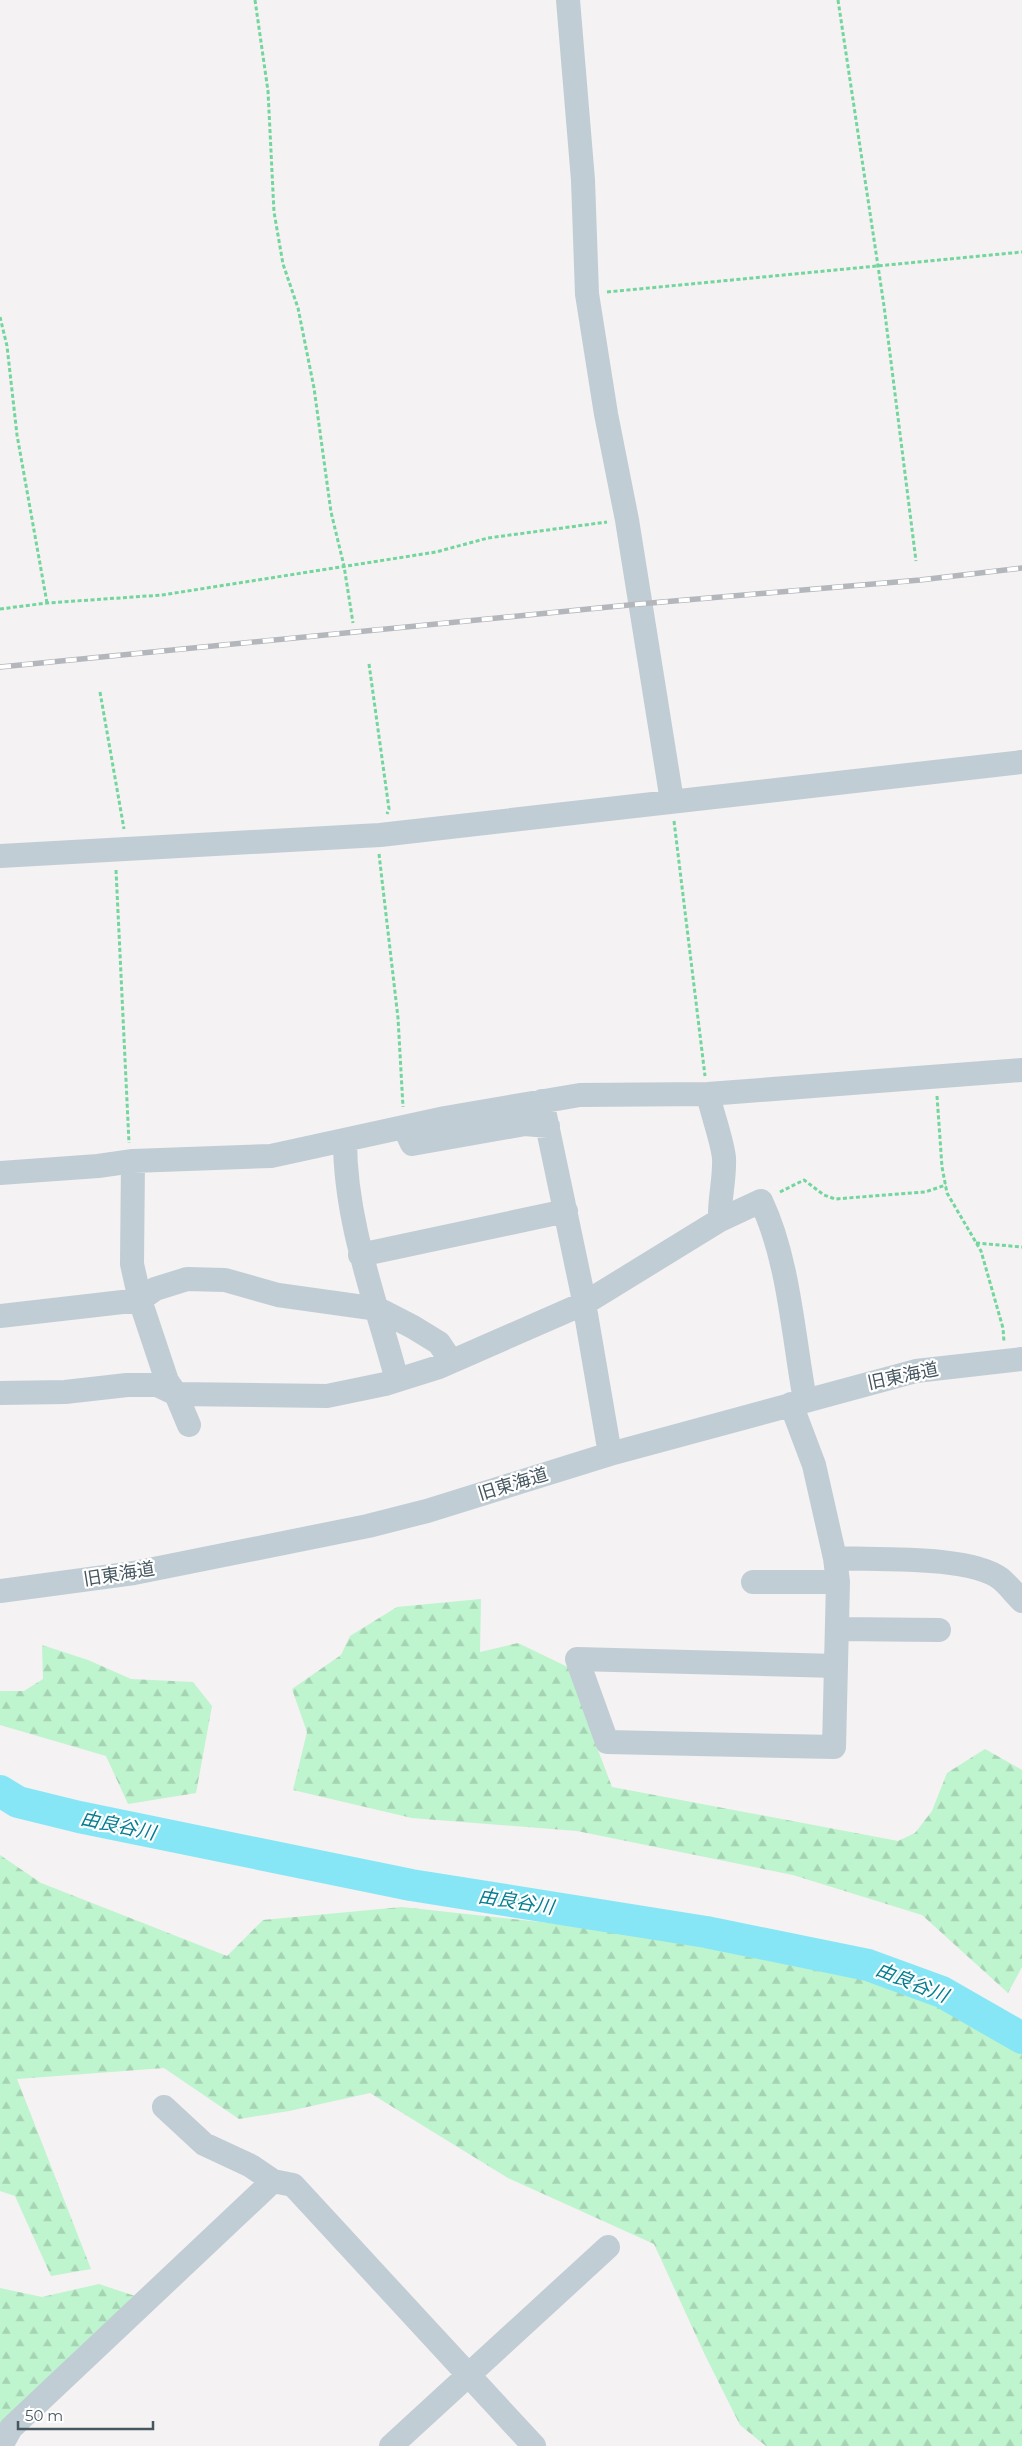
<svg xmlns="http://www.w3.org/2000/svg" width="1022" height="2446" font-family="Montserrat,'Noto Sans JP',sans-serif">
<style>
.forest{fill:url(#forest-firs)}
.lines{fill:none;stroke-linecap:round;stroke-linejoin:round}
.river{stroke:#87e6f5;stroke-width:32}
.path{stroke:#72d69d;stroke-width:3;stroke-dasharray:4 2.5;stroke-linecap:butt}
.minor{stroke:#c1cdd4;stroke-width:24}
.rail-casing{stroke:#b3b7bc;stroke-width:5.5}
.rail{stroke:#fff;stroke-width:4;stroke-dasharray:11;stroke-linecap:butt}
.labels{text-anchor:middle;stroke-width:4.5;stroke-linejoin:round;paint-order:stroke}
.street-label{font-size:18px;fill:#475761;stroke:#fff}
.water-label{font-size:19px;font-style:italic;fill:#047e91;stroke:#fff}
</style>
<defs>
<pattern id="forest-firs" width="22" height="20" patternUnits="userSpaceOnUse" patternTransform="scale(1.25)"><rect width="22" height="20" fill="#bef4ce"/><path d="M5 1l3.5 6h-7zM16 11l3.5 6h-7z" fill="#a5d3b3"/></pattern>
</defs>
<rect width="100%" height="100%" fill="#f4f2f2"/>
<path class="forest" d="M481,1599L480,1652L518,1643L576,1671L598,1750L612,1787L898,1841L915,1833L932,1811L947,1773L985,1749L1022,1770V1967L1008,1993L922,1915L793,1875L577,1831L412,1818L293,1790L307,1732L292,1689L341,1655L350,1636L397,1607Z
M42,1645L88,1660L131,1679L193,1682L212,1706L196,1793L128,1804L106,1756L0,1725V1691H24L43,1679Z
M0,1855L41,1883L227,1956L263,1920L402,1907L623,1931L927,1993L1022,2051V2446H766L740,2425L705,2355L654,2244L508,2178L370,2093L289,2111L239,2119L164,2068L17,2079L91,2269L51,2276L15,2196L0,2191Z
M99,2284L135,2296L0,2426V2288L42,2297Z"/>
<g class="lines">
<path class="river" d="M0,1791L18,1802L79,1817L411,1885L706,1932L868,1965L942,1992L1022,2038"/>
<path class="path" d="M255,0L268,91L274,212L283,264L298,308L314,388L331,512L344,566L353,623
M838,0L884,306L916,561
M607,292L1022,252
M0,317L7,346L17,435L47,603
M0,609L47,603L162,595L436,552L488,538L607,522
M369,664L389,809L387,814
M100,692L124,829
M674,821L705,1076
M379,854L398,1018L403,1107
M116,870L129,1143
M937,1096L942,1167L947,1193L981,1251L1003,1328L1004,1342
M780,1192L804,1180L824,1195L835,1199L925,1192L946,1185
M976,1243L1022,1247"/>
<path class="minor" d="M568,0L583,180L587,294L606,414L627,520L672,801
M0,856L380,835L1022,762
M708,1094C712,1114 722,1139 724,1158C725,1180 719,1199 720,1220L761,1201C789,1260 793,1335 805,1400
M542,1101L582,1291L610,1454
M404,1127L412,1144L525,1124L548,1126
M345,1140C345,1223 376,1301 397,1380
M0,1173L98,1166L133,1161L271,1156L445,1118L580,1095L708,1094L1022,1070
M360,1255L566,1211
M0,1316L140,1300L132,1264L133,1161
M0,1393L65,1392L127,1385H157L176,1394L327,1396L385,1384L439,1367L585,1303L720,1220
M791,1404L814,1465L835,1558L838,1582L834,1747L607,1742L577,1659L836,1666
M189,1425L176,1394L167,1381L140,1300L155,1289L187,1279L225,1280L278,1295L378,1309L413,1327L439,1343L451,1361
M835,1558C875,1560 970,1555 1001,1579C1008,1585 1015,1594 1022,1601
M753,1582H838
M0,1591L134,1573L368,1526L427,1511L610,1454L916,1371L1022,1359
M837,1629L939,1630
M164,2107L204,2144L251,2166L273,2181L293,2185L534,2446
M1,2446L11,2428L273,2181
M391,2446L608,2247"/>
<defs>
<path id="rail" d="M0,667L639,604L920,580L1022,568"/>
</defs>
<use href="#rail" class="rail-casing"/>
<use href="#rail" class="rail"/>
</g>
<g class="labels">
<g class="street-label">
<text transform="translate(903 1376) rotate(-12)" y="6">旧東海道</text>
<text transform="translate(513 1484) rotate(-17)" y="6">旧東海道</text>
<text transform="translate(119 1574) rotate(-9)" y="6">旧東海道</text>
</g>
<g class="water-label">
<text transform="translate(118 1825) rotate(12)" y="7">由良谷川</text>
<text transform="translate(516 1901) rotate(9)" y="7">由良谷川</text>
<text transform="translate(912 1982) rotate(22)" y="7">由良谷川</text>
</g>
</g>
<path d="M18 2421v8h135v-8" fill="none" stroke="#475761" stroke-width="2.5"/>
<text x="25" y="2421" font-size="15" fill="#475761" stroke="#ffffff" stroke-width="4" paint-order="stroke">50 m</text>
</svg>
